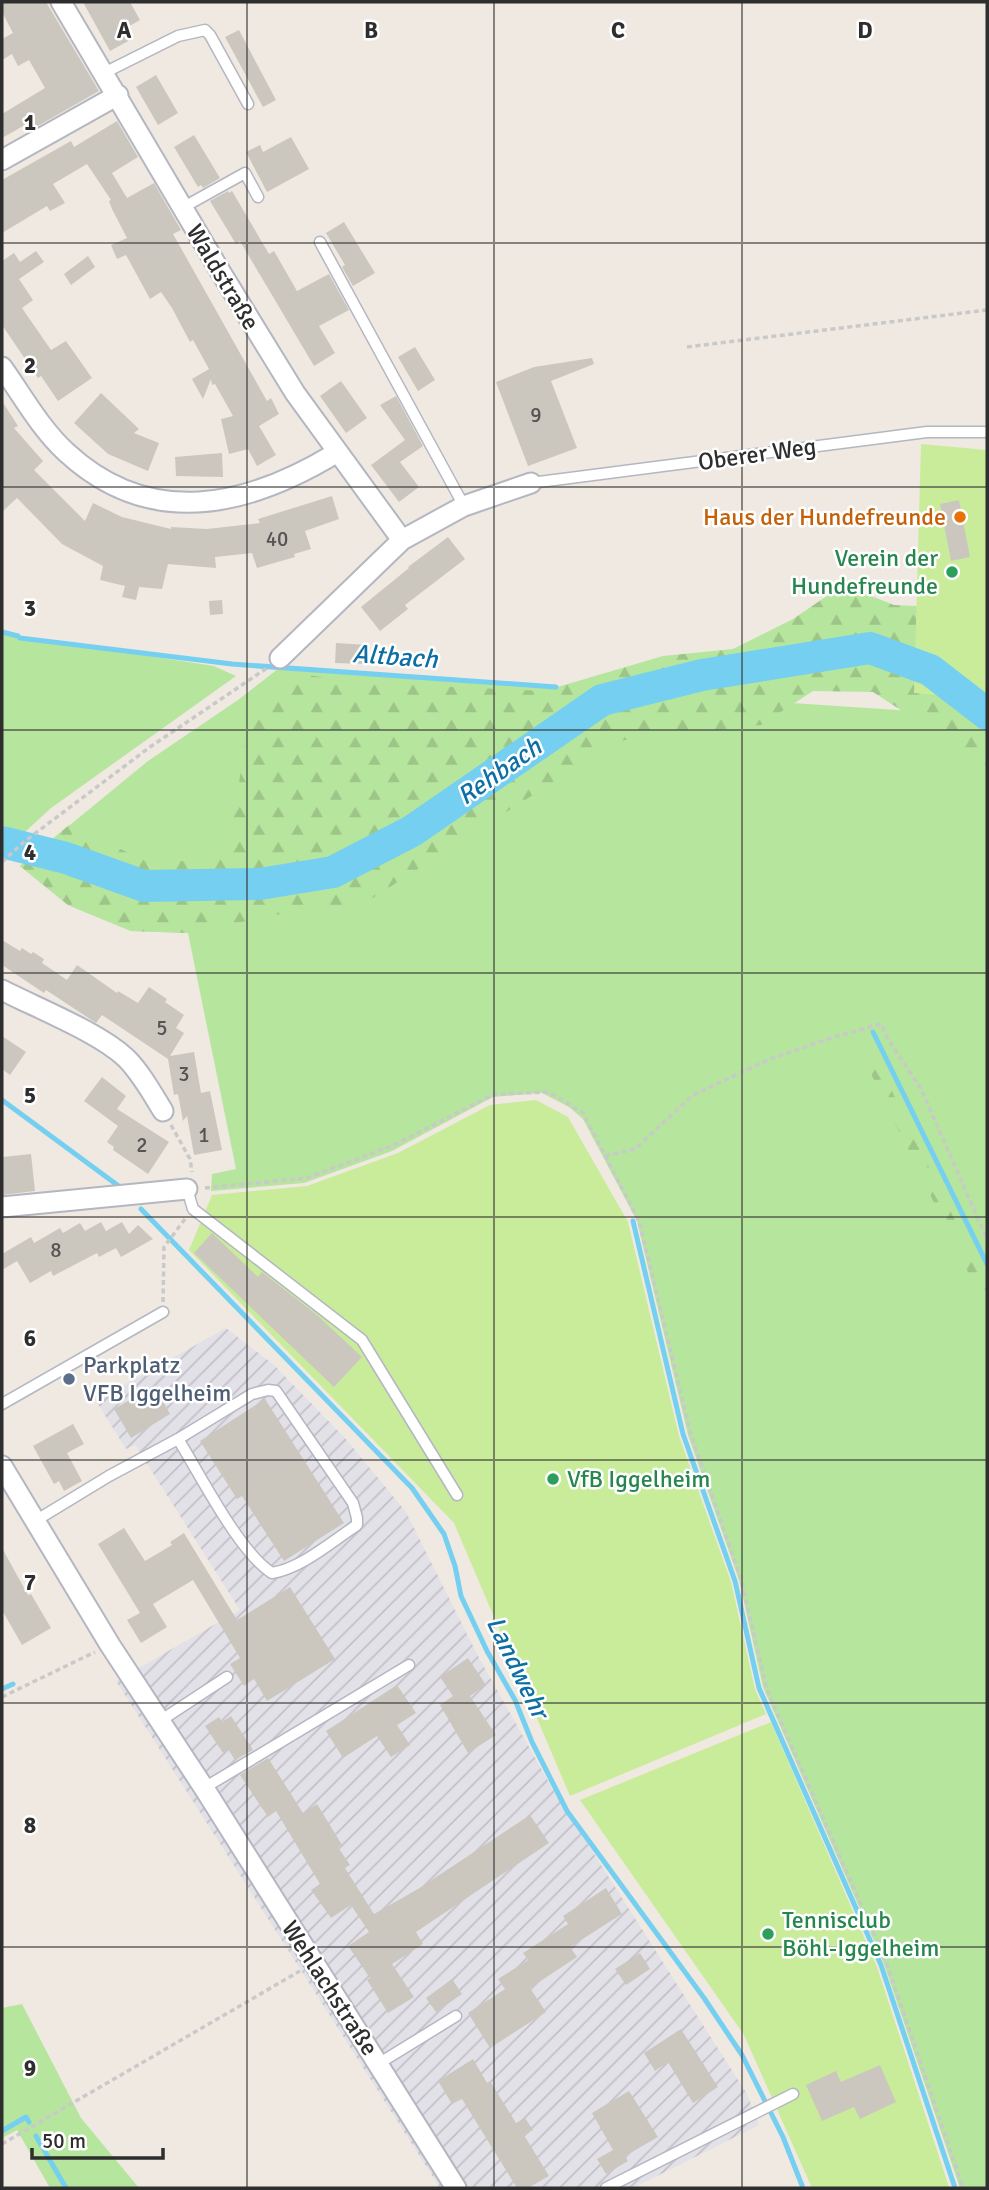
<svg xmlns="http://www.w3.org/2000/svg" width="989" height="2190" font-family="Signika,sans-serif">
<style>
.industrial{fill:url(#industrial-furrows)}
.green{fill:#b6e59e}
.forest{fill:url(#forest-firs)}
.pitch{fill:#c9ec9a}
.lines{fill:none;stroke-linecap:round;stroke-linejoin:round}
.stream{stroke:#75cff0;stroke-width:5}
.river{stroke:#75cff0;stroke-width:32}
.building{fill:#cbc7bf}
.service-casing{stroke:#b4b7c1;stroke-width:13}
.minor-casing{stroke:#b4b7c1;stroke-width:23}
.path{stroke:#c9c9c9;stroke-width:3.5;stroke-dasharray:5 3.5;stroke-linecap:butt}
.service{stroke:#fff;stroke-width:10}
.minor{stroke:#fff;stroke-width:19}
.grid{fill:none;stroke:#2e2e2e;stroke-width:2;stroke-opacity:0.55}
.food-dot{fill:#e8710a;stroke:#fff;stroke-width:2.5}
.leisure-dot{fill:#2e9e5b;stroke:#fff;stroke-width:2.5}
.service-dot{fill:#5c6f8a;stroke:#fff;stroke-width:2.5}
.labels{text-anchor:middle;stroke-width:5;stroke-linejoin:round;paint-order:stroke}
.number-label{font-size:21px;fill:#555452}
.street-label{font-size:24px;fill:#2e2e2e;stroke:#fff}
.food-label{font-size:24px;fill:#c56008;stroke:#fff;text-anchor:end}
.leisure-label{font-size:24px;fill:#27864d;stroke:#fff;text-anchor:start}
.service-label{font-size:24px;fill:#4e5e75;stroke:#fff;text-anchor:start}
.water-label{font-size:26px;font-style:italic;fill:#0d6fa3;stroke:#fff}
.grid-label{font-size:23px;text-anchor:middle;font-weight:bold;fill:#2e2e2e;stroke:#fff;stroke-width:5;stroke-linejoin:round;paint-order:stroke}
</style>
<defs>
<pattern id="industrial-furrows" width="10" height="10" patternUnits="userSpaceOnUse" patternTransform="scale(1.75)"><rect width="10" height="10" fill="#e3e1e8"/><path d="M-1 1l2-2M0 10L10 0M9 11l2-2" fill="none" stroke="#c3c1c7"/></pattern>
<pattern id="forest-firs" width="22" height="20" patternUnits="userSpaceOnUse" patternTransform="scale(1.75)"><rect width="22" height="20" fill="#b6e59e"/><path d="M5 1l3.5 6h-7zM16 11l3.5 6h-7z" fill="#9dc588"/></pattern>
</defs>
<rect width="100%" height="100%" fill="#efe9e1"/>
<path class="industrial" d="M226,1328L274,1365L345,1438L406,1512L478,1656L552,1788L747,2094L759,2125L633,2188H440L116,1681L240,1610L135,1445L126,1449L96,1401Z"/>
<path class="green" d="M2,633L214,666L236,676L51,808L2,853Z
M278,669L987,716V2188H960L884,1964L763,1687L739,1580L688,1435L637,1221L583,1119L569,1107L542,1093L493,1097L392,1151L304,1183L211,1191L212,1174L236,1169L188,933L131,931L68,905L20,866L148,761L238,700Z
M22,2004L81,2118L139,2188H50L17,2130L2,2138V2008Z"/>
<path class="forest" d="M843,585L894,605L916,606L987,666V766L873,692L813,691L761,725L617,741L365,903L300,910L188,933L131,931L68,905L20,866L69,825L157,866L228,851L250,714L292,673L366,683L544,691L663,656L733,649L793,619Z
M865,1036L987,1286V1311L854,1039Z"/>
<path class="pitch" d="M921,444L987,450V699L914,693Z
M536,1100L568,1117L628,1222L679,1436L731,1582L755,1689L766,1714L570,1796L454,1523L189,1250L212,1195L307,1186L398,1153L490,1105Z
M771,1722L877,1967L949,2187L812,2188L744,2035L580,1800Z"/>
<g class="lines">
<path class="stream" d="M2,632L18,636
M20,638L232,664
M231,664L556,687
M873,1032L987,1264
M2,1100L120,1187
M141,1209L412,1488L444,1534L455,1566L461,1596L487,1651L515,1700L532,1742L567,1811L704,1998L742,2055L783,2137L803,2188
M633,1221L683,1434L735,1581L759,1688L881,1965L955,2188
M2,1689L13,1684
M2,2131L26,2117L29,2122
M36,2136L66,2188"/>
<path class="river" d="M2,842L66,858L144,886L260,884L333,872L412,831L602,700L702,675L870,648L930,670L987,714"/>
</g>
<path class="building" d="M2,2H46L99,91L36,127L32,121L2,138V114L45,88L29,60L18,66L12,54L2,60V39L13,33L2,12Z
M83,2H130L140,20L126,28L132,39L110,51Z
M239,30L276,100L263,107L225,37Z
M156,75L178,113L158,125L136,87Z
M117,121L138,157L112,173L127,198L154,183L181,230L173,234L267,401L271,398L279,414L259,426L276,455L257,466L248,449L229,454L221,419L233,416L215,384L212,385L211,379L203,399L192,379L209,369L193,340L190,342L172,308L161,292L150,299L126,255L117,259L111,245L127,238L112,209L109,201L111,200L87,164L53,184L65,203L50,211L47,206L2,233V180L71,141L74,147Z
M194,135L220,178L203,188L201,185L198,187L174,147Z
M291,137L309,169L267,192L246,152L260,145L263,152Z
M228,191L229,193L232,191L269,254L274,251L297,291L329,274L349,310L319,326L335,353L314,366L240,241L236,244L210,201Z
M344,222L375,273L353,286L342,267L345,265L326,233Z
M36,251L44,262L19,279L33,300L22,308L51,350L66,341L92,378L58,401L41,376L38,378L2,325V261L14,253L20,262Z
M88,256L95,267L71,285L64,274Z
M415,347L435,380L418,391L398,357Z
M592,358L594,364L551,381L577,448L528,466L496,382L534,367Z
M341,381L367,418L346,433L320,396Z
M101,393L139,429L134,433L159,443L148,471L108,454L74,423Z
M396,396L423,446L400,462L419,487L399,502L371,465L405,440L380,405Z
M2,401L18,426L14,428L43,461L34,470L85,521L93,503L122,517L171,529V527L207,529L260,523L258,519L332,496L339,519L305,531L311,549L294,554L295,557L257,568L252,553L215,557L216,568L168,564L162,589L139,587L136,600L122,597L125,586L100,580L103,566L62,544L17,498L2,512Z
M222,453L223,477L176,476L175,457Z
M959,500L970,557L951,561L940,504Z
M448,537L465,559L405,605L408,609L380,631L361,607L409,568L408,567Z
M222,600L223,614L210,615L209,601Z
M336,643L368,645L367,664L335,663Z
M2,940L20,951L22,948L31,954L33,952L44,959L42,963L67,980L77,965L117,993L118,991L138,1003L149,987L167,999L165,1002L184,1015L176,1028L184,1033L170,1056L194,1052L201,1093L210,1091L222,1150L194,1155L187,1116L183,1121L178,1094L174,1095L168,1059L102,1015L96,1023L46,990L44,993L2,965Z
M2,1036L26,1052L10,1075L2,1069Z
M102,1077L126,1096L117,1109L169,1142L148,1174L113,1150L114,1147L107,1142L118,1126L84,1101Z
M31,1154L35,1191L2,1195V1157Z
M101,1222L106,1231L122,1222L129,1234L138,1225L153,1239L121,1257L116,1248L99,1257L97,1253L53,1276L51,1271L30,1283L17,1261L2,1270V1254L31,1237L34,1243L60,1228L63,1233L80,1223L85,1231Z
M212,1233L258,1277L262,1272L317,1315L362,1357L334,1387L194,1253Z
M154,1386L170,1414L131,1438L114,1409Z
M265,1399L344,1523L284,1561L242,1496L237,1499L200,1441Z
M73,1424L84,1444L67,1453L82,1481L64,1491L59,1481L54,1484L33,1446Z
M124,1528L145,1561L172,1545L170,1542L184,1533L237,1620L290,1587L335,1659L267,1701L254,1679L244,1686L230,1664L240,1658L193,1580L153,1604L167,1627L141,1643L127,1620L140,1613L98,1544Z
M2,1548L28,1595L31,1594L51,1628L22,1645L2,1610Z
M468,1658L486,1685L470,1696L496,1735L468,1753L440,1705L453,1696L440,1677Z
M397,1685L416,1713L397,1725L410,1745L391,1757L377,1736L343,1758L326,1731Z
M231,1716L253,1750L235,1760L228,1749L223,1753L205,1726L219,1717L222,1722Z
M268,1758L303,1813L317,1804L342,1845L338,1847L350,1865L345,1868L374,1914L418,1889L530,1815L549,1843L416,1932L423,1944L392,1964L414,1997L388,2013L367,1980L370,1978L348,1946L369,1932L351,1905L331,1918L311,1890L320,1884L276,1811L268,1817L240,1775Z
M606,1888L622,1914L570,1947L577,1957L530,1988L546,2012L490,2048L468,2013L505,1989L498,1979L528,1960L523,1953L568,1924L563,1916Z
M640,1953L650,1969L626,1985L615,1969Z
M452,1979L462,1994L436,2012L426,1998Z
M681,2029L718,2087L693,2103L668,2062L655,2071L644,2053Z
M473,2059L487,2083L490,2081L516,2123L525,2118L533,2130L524,2135L549,2176L528,2188H517L462,2099L452,2104L438,2081Z
M880,2065L896,2102L860,2119L854,2107L822,2121L806,2085L836,2071L841,2082Z
M629,2091L658,2137L625,2156L628,2161L606,2174L597,2159L613,2150L592,2113Z"/>
<g class="lines">
<defs>
<path id="service" d="M104,73L178,36L205,30L210,35L248,104
M182,208L245,173L258,197
M320,242L464,506
M531,483L927,432H984
M187,1189L193,1209L362,1340L457,1495
M2,1404L163,1312
M35,1521L109,1476L178,1439L252,1394L268,1390L276,1391L353,1503L357,1518V1525C331,1542 302,1568 272,1573C239,1552 201,1476 178,1439
M160,1721L227,1677
M204,1788L409,1665
M378,2064L456,2016
M606,2188L793,2094"/>
<path id="minor" d="M61,2L220,271L295,393L402,540
M2,160L118,95
M2,367C22,395 40,428 66,452C150,530 247,507 336,453
M280,658L402,540L464,506L531,483
M2,990C37,1008 98,1032 126,1058C141,1073 152,1093 163,1111
M2,1207L187,1189
M2,1466L110,1645L204,1788L456,2188"/>
</defs>
<use href="#service" class="service-casing"/>
<use href="#minor" class="minor-casing"/>
<path class="path" d="M687,347L987,310
M2,862L25,841L150,747L267,668
M171,1125L190,1159L192,1172
M605,1156L635,1149L693,1095L768,1060L831,1038L881,1024L888,1039L921,1089L987,1239
M205,1188L307,1178L392,1146L494,1094L549,1092L583,1113L639,1221L691,1435L741,1579L767,1690L887,1964L963,2188
M163,1302L164,1247L185,1219
M2,1697L95,1652
M2,2144L300,1971"/>
<use href="#service" class="service"/>
<use href="#minor" class="minor"/>
</g>
<path class="grid" d="M247,2V2188M494,2V2188M742,2V2188M2,243H987M2,487H987M2,730H987M2,973H987M2,1217H987M2,1460H987M2,1703H987M2,1947H987"/>
<circle class="food-dot" cx="960" cy="517" r="7"/>
<g class="leisure-dot">
<circle cx="952" cy="572" r="7"/>
<circle cx="553" cy="1479" r="7"/>
<circle cx="768" cy="1934" r="7"/>
</g>
<circle class="service-dot" cx="69" cy="1379" r="7"/>
<g class="labels">
<g class="number-label">
<text x="536" y="422">9</text>
<text x="277" y="546">40</text>
<text x="162" y="1035">5</text>
<text x="184" y="1081">3</text>
<text x="204" y="1142">1</text>
<text x="142" y="1152">2</text>
<text x="56" y="1257">8</text>
</g>
<g class="street-label">
<text transform="translate(223 277) rotate(59)" y="8">Waldstraße</text>
<text transform="translate(757 454) rotate(-8)" y="8">Oberer Weg</text>
<text transform="translate(330 1988) rotate(57)" y="8">Wehlachstraße</text>
</g>
<g class="food-label">
<text x="946" y="525">Haus der Hundefreunde</text>
</g>
<g class="leisure-label">
<text x="938" y="566" text-anchor="end">Verein der<tspan x="938" dy="28">Hundefreunde</tspan></text>
<text x="567" y="1487">VfB Iggelheim</text>
<text x="782" y="1928">Tennisclub<tspan x="782" dy="28">Böhl-Iggelheim</tspan></text>
</g>
<g class="service-label">
<text x="83" y="1373">Parkplatz<tspan x="83" dy="28">VFB Iggelheim</tspan></text>
</g>
<g class="water-label">
<text transform="translate(395 656) rotate(4)" y="9">Altbach</text>
<text transform="translate(499 771) rotate(-35)" y="9">Rehbach</text>
<text transform="translate(518 1667) rotate(64)" y="9">Landwehr</text>
</g>
</g>
<g class="grid-label">
<text x="124" y="38">A</text>
<text x="371" y="38">B</text>
<text x="618" y="38">C</text>
<text x="865" y="38">D</text>
<text x="30" y="130">1</text>
<text x="30" y="373">2</text>
<text x="30" y="616">3</text>
<text x="30" y="860">4</text>
<text x="30" y="1103">5</text>
<text x="30" y="1346">6</text>
<text x="30" y="1590">7</text>
<text x="30" y="1833">8</text>
<text x="30" y="2076">9</text>
</g>
<rect width="989" height="2190" fill="none" stroke="#2e2e2e" stroke-width="7"/>
<path d="M32 2148v10h131v-10" fill="none" stroke="#2e2e2e" stroke-width="3.5"/>
<text x="42" y="2148" font-size="21" fill="#2e2e2e" stroke="#ffffff" stroke-width="5" paint-order="stroke">50 m</text>
</svg>
